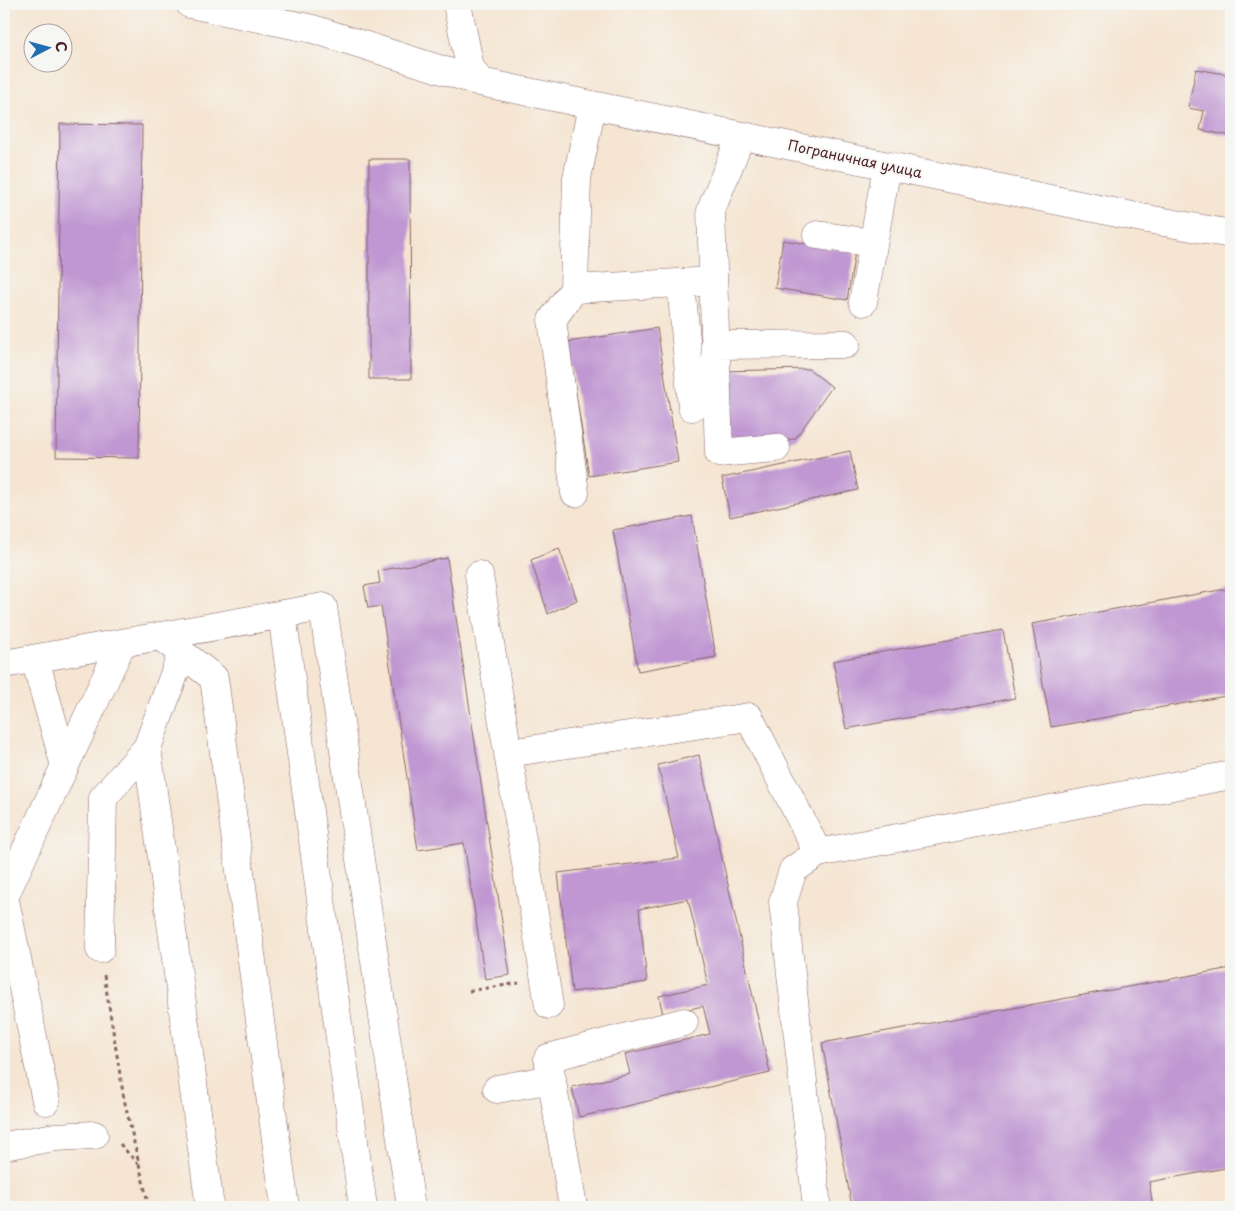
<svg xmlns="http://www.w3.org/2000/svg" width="1235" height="1211" font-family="'Playpen Sans',sans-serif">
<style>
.building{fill:#c097d2}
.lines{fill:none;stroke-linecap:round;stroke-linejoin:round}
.minor-casing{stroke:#866465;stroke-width:29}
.path{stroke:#866465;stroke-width:3;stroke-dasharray:4 4;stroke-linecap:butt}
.minor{stroke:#fff;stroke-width:28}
.labels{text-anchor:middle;stroke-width:4;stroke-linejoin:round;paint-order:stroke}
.street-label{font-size:14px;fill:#4a1f2b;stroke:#f6f6f2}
</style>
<rect width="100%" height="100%" fill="#f6f6f2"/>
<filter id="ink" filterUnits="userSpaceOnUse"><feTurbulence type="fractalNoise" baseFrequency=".02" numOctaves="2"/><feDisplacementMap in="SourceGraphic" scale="10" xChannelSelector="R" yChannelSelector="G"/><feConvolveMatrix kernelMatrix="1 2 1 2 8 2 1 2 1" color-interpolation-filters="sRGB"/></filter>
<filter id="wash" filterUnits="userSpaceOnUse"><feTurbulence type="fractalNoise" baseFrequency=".0096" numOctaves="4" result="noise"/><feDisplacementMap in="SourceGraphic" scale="20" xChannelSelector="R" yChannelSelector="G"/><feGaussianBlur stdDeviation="1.12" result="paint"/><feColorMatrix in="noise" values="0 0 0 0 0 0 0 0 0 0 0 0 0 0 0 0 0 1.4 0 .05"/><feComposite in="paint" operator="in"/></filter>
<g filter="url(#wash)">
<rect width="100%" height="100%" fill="#f5e5d2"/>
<g id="blocks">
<path class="building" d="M1196,69L1231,75V136L1200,130L1204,111L1188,108Z
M60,124L142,125L139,458L56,457Z
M369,159H410L411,379H369Z
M783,240L855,252L847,300L775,288Z
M657,328L678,462L589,476L568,342Z
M809,369L832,387L795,439L726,445L720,371Z
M850,451L858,490L730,517L722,478Z
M692,516L716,657L638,671L613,530Z
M559,548L577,600L548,614L531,560Z
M447,558L510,975L485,979L464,843L418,850L381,606L368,608L364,586L380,583L378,571Z
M1231,588V695L1051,727L1032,624Z
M1003,630L1015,698L846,729L833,661Z
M699,755L770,1073L579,1117L572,1087L630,1074L625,1054L710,1034L703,1006L663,1015L659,996L708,985L688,899L639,909L647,982L572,992L558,873L679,858L658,765Z
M1231,968V1167L1149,1182L1153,1207H852L822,1043Z"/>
</g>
</g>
<g filter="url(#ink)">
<use href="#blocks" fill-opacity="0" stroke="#866465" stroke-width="1"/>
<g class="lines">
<defs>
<path id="minor" d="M190,4L313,29L480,82L1142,218L1231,234
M457,4L470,67L480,82
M592,106L577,178L574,289L713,281
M741,136L711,210L719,453L776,448
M817,235L873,243
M681,283L692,407
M574,289L552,320L575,493
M863,302L887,166
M715,345L846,344
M479,575L549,1005
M282,614L363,1207
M160,636L214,678L285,1207
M182,653L147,748L210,1207
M35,659L65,766
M4,664L323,607L411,1207
M508,753L749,717L818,853
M4,895L46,1101
M4,897L122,643
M100,949L103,798L147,748
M497,1089L552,1079
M4,1146L55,1137L94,1135
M573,1207L548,1058L684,1022
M817,1207L783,902L793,870L818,853L1231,775"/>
</defs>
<use href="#minor" class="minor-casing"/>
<path class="path" d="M104,975L124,1099L149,1207
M469,991L519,983
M120,1144L138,1164"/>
<use href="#minor" class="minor"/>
</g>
</g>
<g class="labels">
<g class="street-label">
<text transform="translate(855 159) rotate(12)" y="5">Пограничная улица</text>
</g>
</g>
<rect width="1235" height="1211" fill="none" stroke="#f6f6f2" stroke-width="20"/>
<g transform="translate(48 48) rotate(84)"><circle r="24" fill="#f6f6f2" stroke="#b1a0a2"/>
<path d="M0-4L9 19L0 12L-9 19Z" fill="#1f6fb2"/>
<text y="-8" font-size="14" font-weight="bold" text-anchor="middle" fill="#4a1f2b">С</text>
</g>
</svg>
